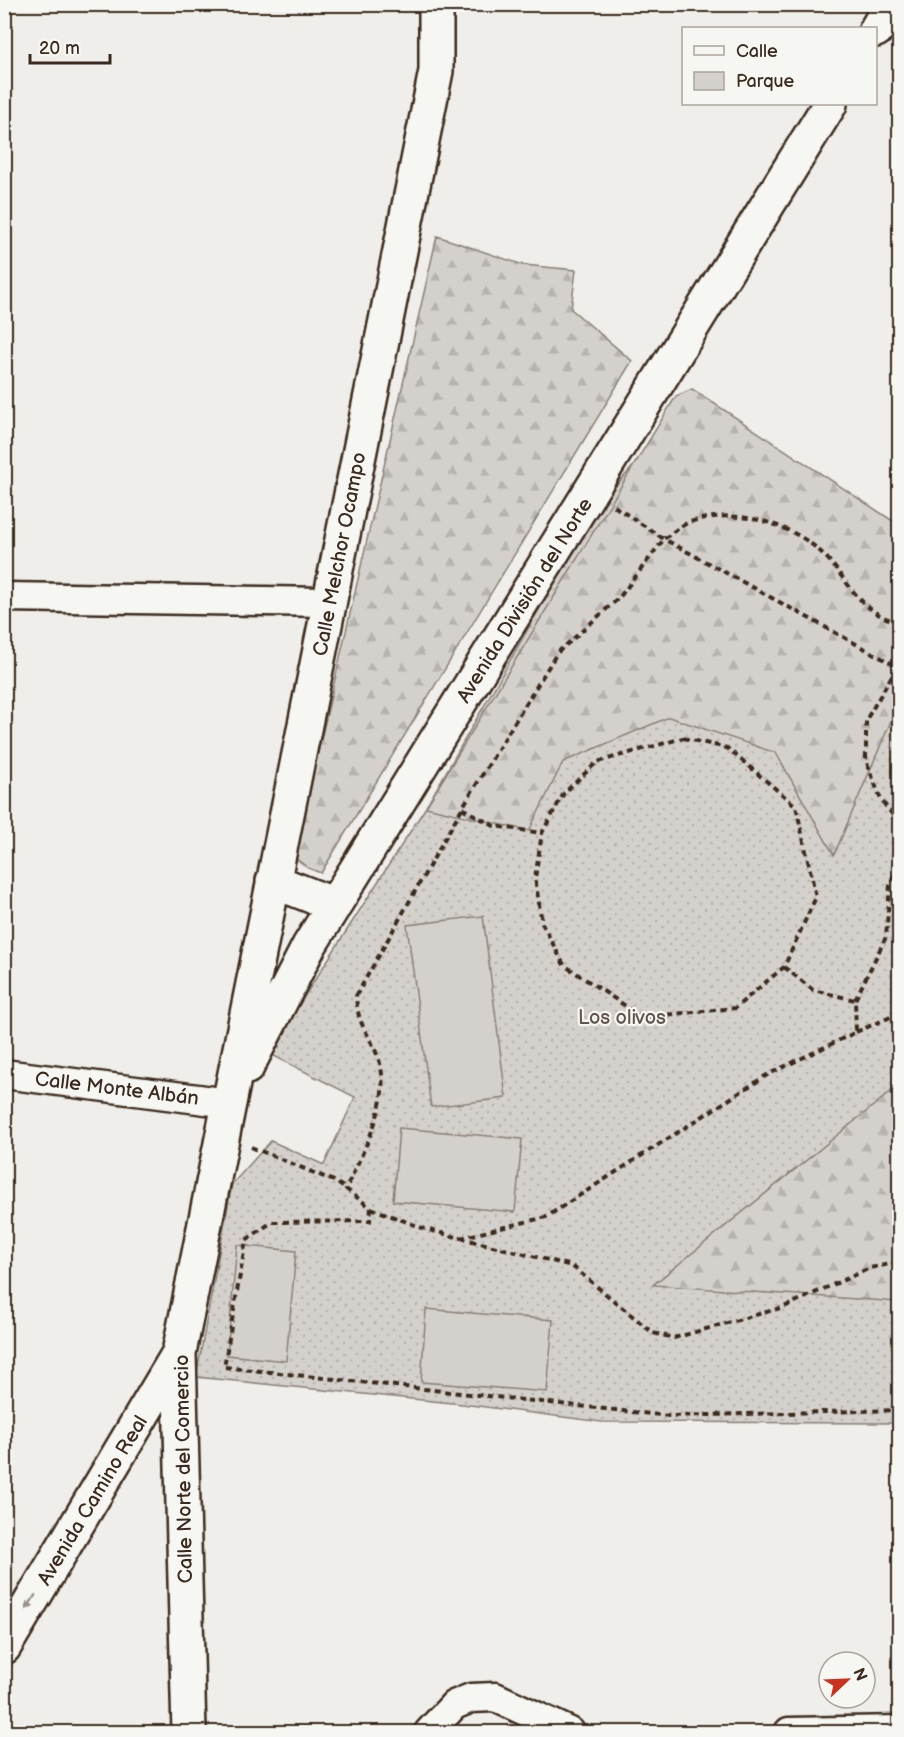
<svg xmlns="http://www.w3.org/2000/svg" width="904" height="1737" font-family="'Balsamiq Sans',sans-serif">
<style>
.green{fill:url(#green-dots);stroke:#887e75;stroke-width:1.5}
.forest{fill:url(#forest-firs);stroke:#887e75;stroke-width:1.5}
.pitch{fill:#d4d1cc;stroke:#887e75;stroke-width:1.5}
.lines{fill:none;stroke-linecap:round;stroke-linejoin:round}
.minor-casing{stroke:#3b2a1e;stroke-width:33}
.secondary-casing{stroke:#3b2a1e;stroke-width:38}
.path{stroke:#3b2a1e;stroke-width:4;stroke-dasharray:6 4.5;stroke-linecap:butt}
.minor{stroke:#f6f6f2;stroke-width:28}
.secondary{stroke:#f6f6f2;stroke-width:33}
.oneway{fill:#989088}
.labels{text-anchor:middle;stroke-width:4.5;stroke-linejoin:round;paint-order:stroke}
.street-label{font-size:20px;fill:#3b2a1e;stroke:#f6f6f2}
.park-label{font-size:20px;fill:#61544a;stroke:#f6f6f2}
</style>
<defs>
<pattern id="green-dots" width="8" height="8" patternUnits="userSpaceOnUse" patternTransform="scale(1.5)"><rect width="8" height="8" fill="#d4d1cc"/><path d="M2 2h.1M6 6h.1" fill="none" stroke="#b7b4af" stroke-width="1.8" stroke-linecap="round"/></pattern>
<pattern id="forest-firs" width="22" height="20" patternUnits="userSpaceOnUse" patternTransform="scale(1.5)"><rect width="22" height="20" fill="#d4d1cc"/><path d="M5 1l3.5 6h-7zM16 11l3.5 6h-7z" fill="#b7b4af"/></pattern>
</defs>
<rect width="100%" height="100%" fill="#efeeea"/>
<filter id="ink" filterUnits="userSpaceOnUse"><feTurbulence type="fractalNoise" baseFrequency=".0167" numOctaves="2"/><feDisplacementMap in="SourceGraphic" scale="12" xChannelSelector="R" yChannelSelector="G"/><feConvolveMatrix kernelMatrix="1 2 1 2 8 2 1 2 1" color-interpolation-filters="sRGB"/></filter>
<g filter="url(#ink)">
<path class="green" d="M683,410L899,547V1423L602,1422L462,1404L196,1377L232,1184L271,1141L324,1165L355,1097L268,1053L426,807L599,505Z"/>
<path class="forest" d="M437,236L523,265L576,270L571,309L632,361L321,873L308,868L294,857Z
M692,389L899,525V702L834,855L776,753L669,717L563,762L529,831L426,807L676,396Z
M899,1085V1302L653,1285Z"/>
<path class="pitch" d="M483,916L506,1098L431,1107L407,925Z
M399,1128L522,1139L515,1212L393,1201Z
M237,1245L296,1251L286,1361L227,1355Z
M426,1309L553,1320L547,1392L421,1382Z"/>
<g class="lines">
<defs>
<path id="minor" d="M4,597L329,602
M4,1074L229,1103
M429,1732L454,1705L471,1698L495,1697L570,1732
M789,1732L900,1730"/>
<path id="secondary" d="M876,30L891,4
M273,881L335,905
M247,1067L309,946L830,104
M4,1647L179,1353
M189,1732L179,1353L436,71V4"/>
</defs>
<use href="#minor" class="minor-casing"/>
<use href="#secondary" class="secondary-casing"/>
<path class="path" d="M614,506L664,539L619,598L557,653L462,808L356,996C358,1028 368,1030 378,1057C394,1101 363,1149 346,1189L371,1208L370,1221L272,1222L246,1240L224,1367L669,1416L900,1410
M900,622C863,616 849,582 826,557C794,523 735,507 690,522C681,525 672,533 664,539L900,668
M897,667L866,720V760L881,800L900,824
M683,738L727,748L796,806L816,897L784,967L735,1008L642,1017L564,965L542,923L535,878L542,833L564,793L597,762Z
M462,808L494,826L542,833
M784,967L813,990L855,1000
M856,1032L900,1013
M251,1147L334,1181L346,1189
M371,1208L425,1229L572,1266L653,1333L674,1338L784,1307L870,1268L900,1262
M460,1238L546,1217L767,1075L856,1032L855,1000L886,937L890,885L900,864"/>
<use href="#minor" class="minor"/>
<use href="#secondary" class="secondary"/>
</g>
<defs><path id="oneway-solid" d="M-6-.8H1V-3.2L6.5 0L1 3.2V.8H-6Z" transform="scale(1.5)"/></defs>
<use class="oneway" href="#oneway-solid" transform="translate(31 1602) rotate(121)"/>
</g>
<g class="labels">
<g class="street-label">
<text transform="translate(339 554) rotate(-79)" y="7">Calle Melchor Ocampo</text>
<text transform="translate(524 600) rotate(-58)" y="7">Avenida División del Norte</text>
<text transform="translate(117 1088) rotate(7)" y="7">Calle Monte Albán</text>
<text transform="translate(183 1469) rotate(-91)" y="7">Calle Norte del Comercio</text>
<text transform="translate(92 1500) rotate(-59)" y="7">Avenida Camino Real</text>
</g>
<g class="park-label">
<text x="622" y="1024">Los olivos</text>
</g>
</g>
<rect width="904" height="1737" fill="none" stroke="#f6f6f2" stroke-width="24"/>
<rect x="12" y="12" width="880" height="1713" fill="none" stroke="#3b2a1e" stroke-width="2" filter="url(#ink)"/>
<rect x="682" y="27" width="195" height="78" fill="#f6f6f2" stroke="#aba49d" stroke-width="1.5"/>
<rect x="694" y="46" width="30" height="9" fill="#f6f6f2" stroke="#aba49d" stroke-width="1.5"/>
<text x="736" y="57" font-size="18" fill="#3b2a1e">Calle</text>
<rect x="694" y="72" width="30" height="18" fill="#d4d1cc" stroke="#aba49d" stroke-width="1.5"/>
<text x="736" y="87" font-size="18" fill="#3b2a1e">Parque</text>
<g transform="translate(847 1680) rotate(67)"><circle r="28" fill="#f6f6f2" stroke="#aba49d" stroke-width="1.5"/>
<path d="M0-4.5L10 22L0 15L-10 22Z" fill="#c8321e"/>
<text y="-9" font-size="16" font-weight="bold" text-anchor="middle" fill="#3b2a1e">N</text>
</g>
<path d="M30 54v9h80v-9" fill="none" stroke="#3b2a1e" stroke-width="3"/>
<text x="39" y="54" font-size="18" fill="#3b2a1e" stroke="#f6f6f2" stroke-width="4.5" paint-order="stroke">20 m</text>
</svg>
